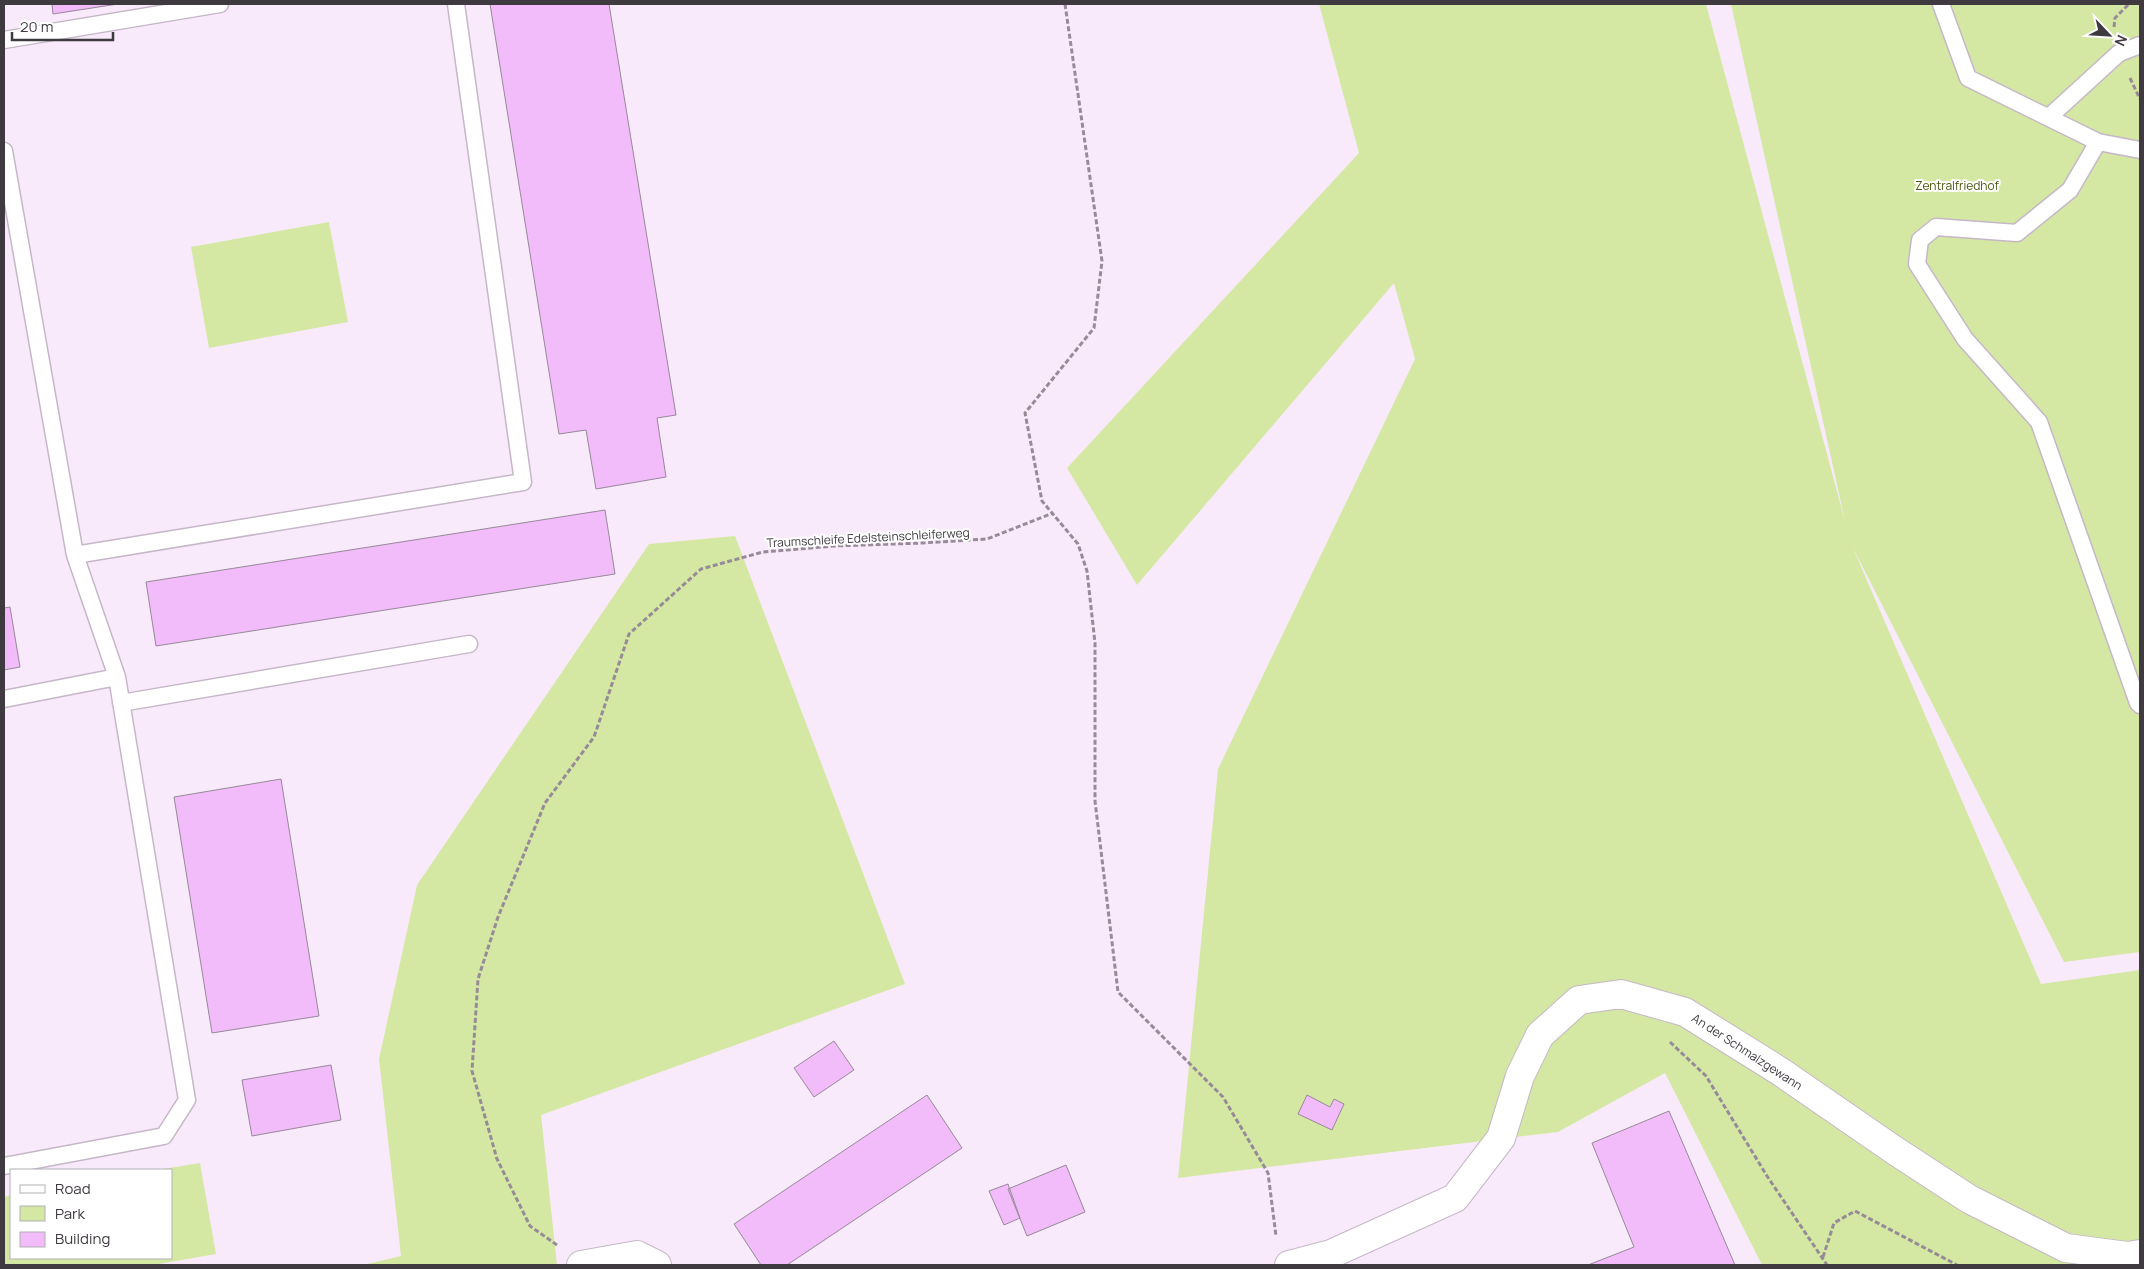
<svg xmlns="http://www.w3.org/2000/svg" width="2144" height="1269" font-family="Manrope,sans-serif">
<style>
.green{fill:#d5e8a3}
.building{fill:#f2bbf9;stroke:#978999}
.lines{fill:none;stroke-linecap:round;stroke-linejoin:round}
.service-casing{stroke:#c6b7c8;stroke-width:19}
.minor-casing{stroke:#c6b7c8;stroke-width:30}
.path{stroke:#968b97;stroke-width:3;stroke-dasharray:5 2.5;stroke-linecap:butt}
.service{stroke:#fff;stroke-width:16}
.minor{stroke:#fff;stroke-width:28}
.labels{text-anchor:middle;stroke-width:4;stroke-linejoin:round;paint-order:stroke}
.park-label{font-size:12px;fill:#48560c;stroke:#fff}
.street-label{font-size:12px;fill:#3f3940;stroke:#fff}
</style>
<rect width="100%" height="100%" fill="#f9eafb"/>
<path class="green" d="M1319,4H1706L1845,521L1731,4H2140V952L2064,962L1853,548L2041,984L2140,970V1265H1762L1665,1073L1558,1132L1178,1178L1218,769L1415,359L1394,283L1137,585L1067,468L1359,153Z
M329,222L348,322L209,348L191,247Z
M735,536L905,984L541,1115L557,1265H363L401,1256L379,1059L417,885L649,544Z
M200,1163L216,1254L153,1265H4V1197L11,1195V1258H171V1170H157Z"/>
<path class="building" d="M52,4H118L53,14Z
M490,4H609L676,415L657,418L666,477L596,489L586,430L559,434Z
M605,510L615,574L156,646L146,582Z
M10,607L20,667L4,670V608Z
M281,779L319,1016L212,1033L174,797Z
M834,1041L854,1070L814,1097L794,1068Z
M331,1065L341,1120L252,1136L242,1080Z
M927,1095L962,1148L787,1265H761L734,1224Z
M1307,1095L1330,1107L1334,1099L1344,1104L1332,1130L1298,1114Z
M1669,1111L1735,1265H1588L1634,1247L1592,1143Z
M1066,1165L1085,1212L1027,1236L1008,1189Z
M1008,1184L1020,1218L1004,1225L989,1191Z"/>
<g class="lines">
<defs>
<path id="service" d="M1941,4L1968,78L2098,142L2140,150
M4,40L220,4
M2049,117L2119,53L2140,45
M2098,142L2070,190L2017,233L1936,227L1920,240L1917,264L1965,339L2039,422L2138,703L2140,705
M4,151L75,555L117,677L187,1100L164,1136L4,1166
M75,555L523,482L456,4
M4,699L117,677
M121,703L469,644"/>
<path id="minor" d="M581,1265L637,1255L657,1265
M1289,1265L1331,1254L1455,1198L1501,1138L1520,1076L1540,1035L1579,1000L1621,994L1685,1012L1781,1072L1894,1150L1969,1199L2066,1248L2127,1256L2140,1254"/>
</defs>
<use href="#service" class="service-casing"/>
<use href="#minor" class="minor-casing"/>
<path class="path" d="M1065,4L1102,261L1094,328L1025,413L1042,501L1078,544L1087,571L1095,643V801L1118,992L1223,1097L1268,1173L1276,1236
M2114,27L2115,18L2129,4
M2130,78L2140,99
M1670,1042L1706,1076L1767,1176L1827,1265
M557,1245L530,1226L497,1159L472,1071L478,979L498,917L545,803L594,737L629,634L701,569L763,552L834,546L922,543L987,539L1053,513
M1823,1257L1834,1223L1855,1211L1957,1265"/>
<use href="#service" class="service"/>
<use href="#minor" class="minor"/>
</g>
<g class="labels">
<g class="park-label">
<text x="1957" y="190">Zentralfriedhof</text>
</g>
<g class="street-label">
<text transform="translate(868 538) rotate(-3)" y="4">Traumschleife Edelsteinschleiferweg</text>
<text transform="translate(1747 1052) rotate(33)" y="4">An der Schmalzgewann</text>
</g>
</g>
<rect width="2144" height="1269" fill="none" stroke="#3f3940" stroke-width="10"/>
<rect x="10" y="1169" width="162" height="90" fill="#ffffff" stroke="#b2b0b3"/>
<rect x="20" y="1185" width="25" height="8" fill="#ffffff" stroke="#b2b0b3"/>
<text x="55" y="1194" font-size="15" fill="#3f3940">Road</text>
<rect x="20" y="1206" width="25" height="15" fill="#d5e8a3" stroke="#b2b0b3"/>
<text x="55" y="1219" font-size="15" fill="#3f3940">Park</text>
<rect x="20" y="1232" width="25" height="15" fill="#f2bbf9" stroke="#b2b0b3"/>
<text x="55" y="1244" font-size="15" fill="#3f3940">Building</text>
<g transform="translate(2109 35) rotate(115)" stroke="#ffffff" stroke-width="4" paint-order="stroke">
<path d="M0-4L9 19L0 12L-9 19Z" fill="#3f3940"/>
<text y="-8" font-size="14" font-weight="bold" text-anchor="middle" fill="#3f3940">N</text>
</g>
<path d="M12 32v8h101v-8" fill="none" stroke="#3f3940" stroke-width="2.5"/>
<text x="20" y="32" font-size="15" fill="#3f3940" stroke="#ffffff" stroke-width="4" paint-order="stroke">20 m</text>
</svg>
